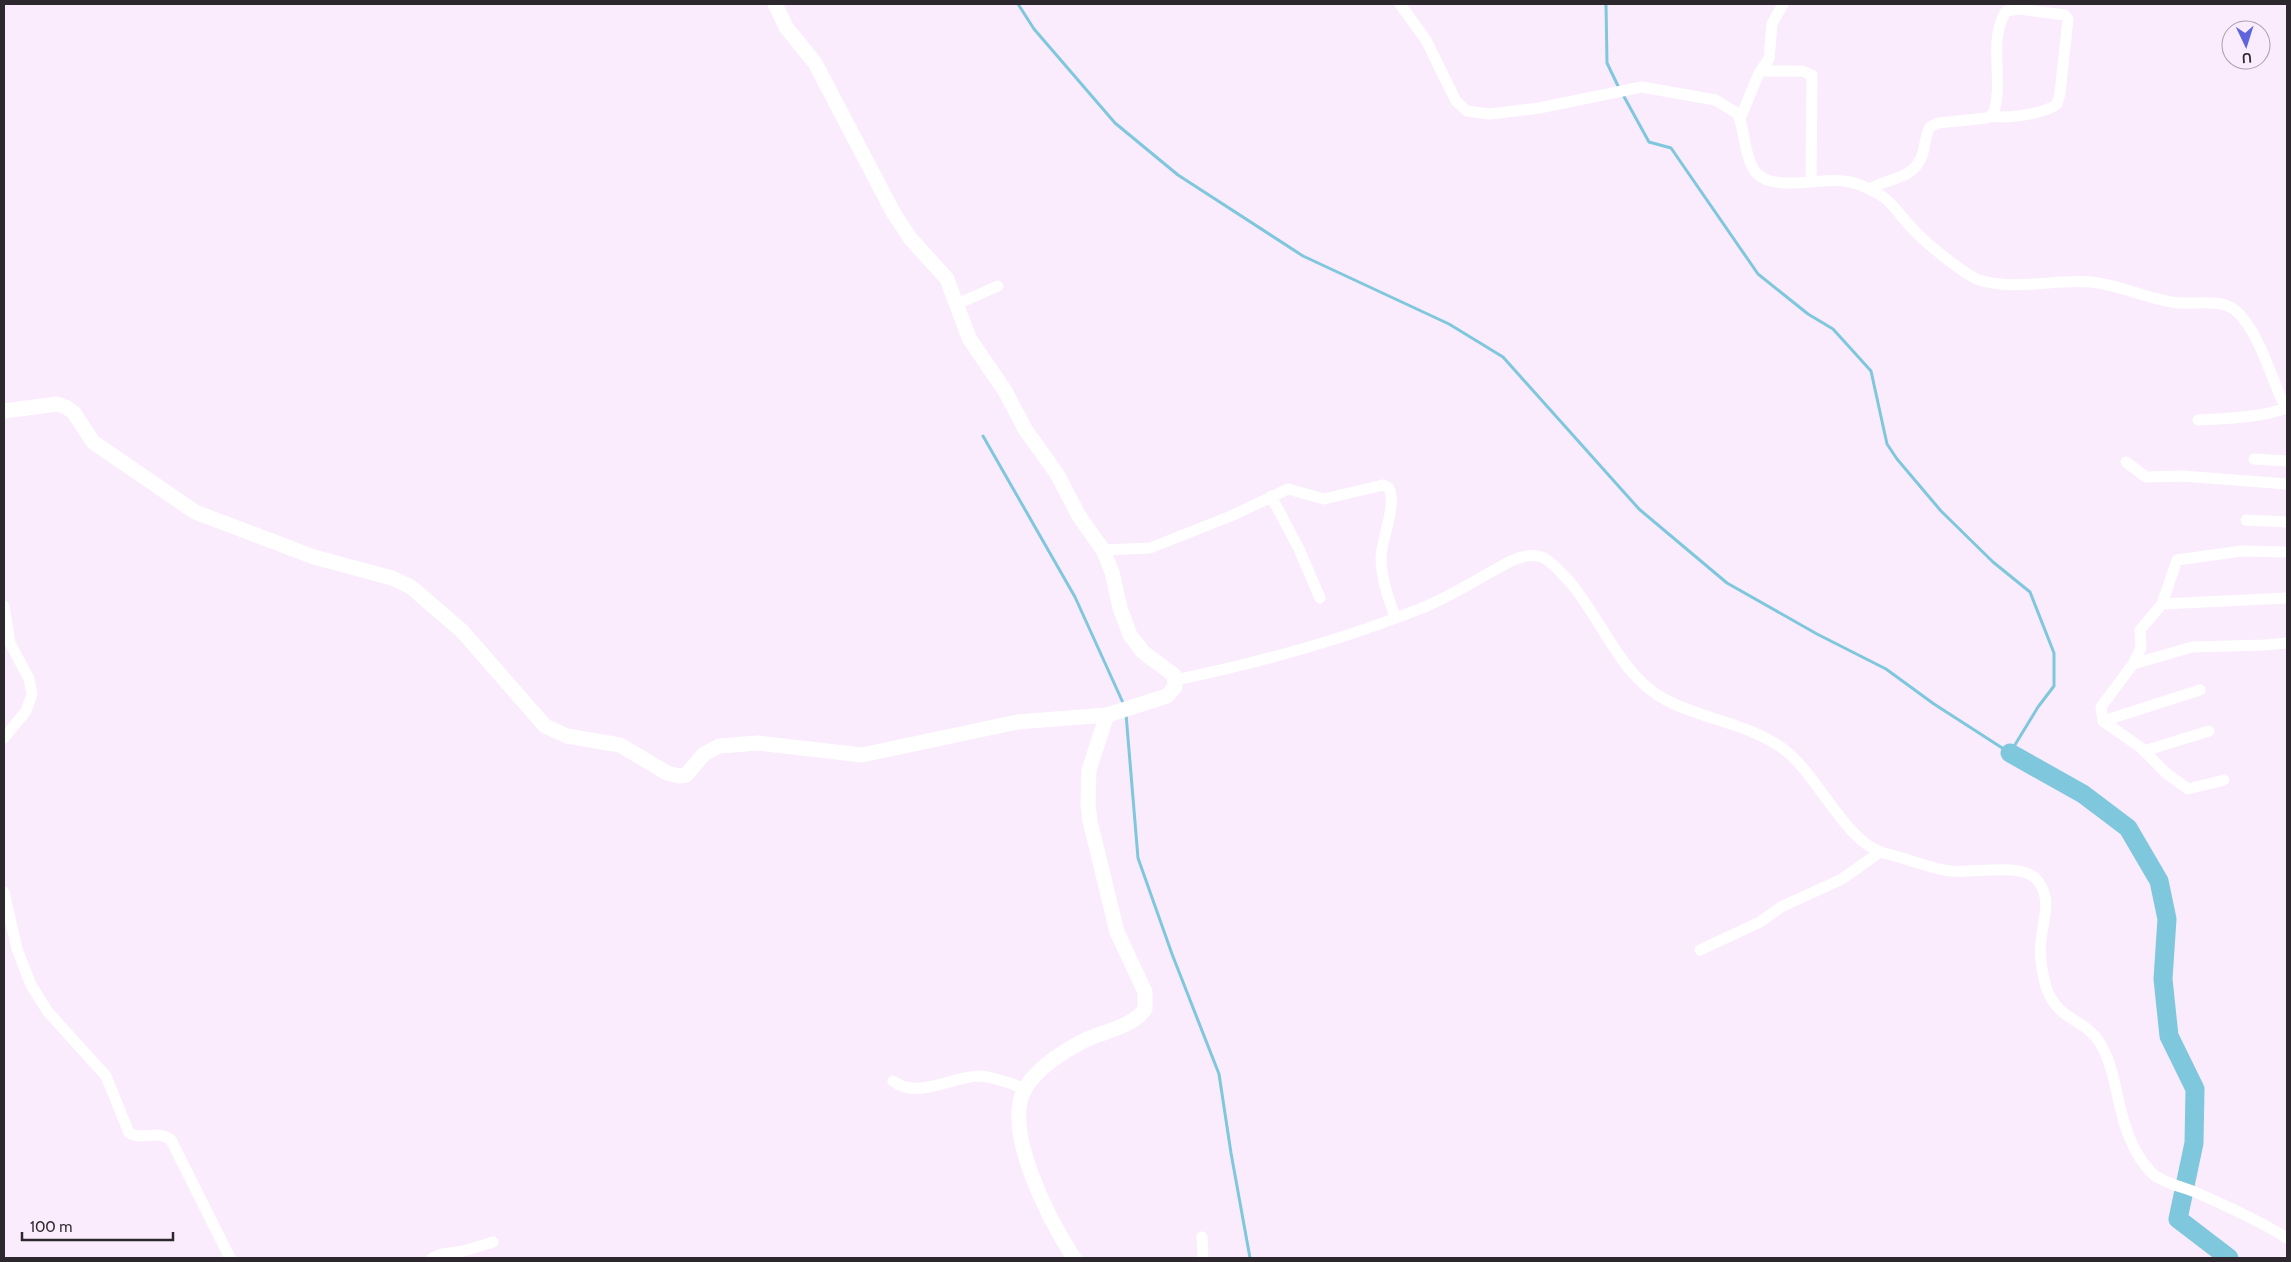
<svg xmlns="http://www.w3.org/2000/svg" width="2291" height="1262" font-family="Cabin,sans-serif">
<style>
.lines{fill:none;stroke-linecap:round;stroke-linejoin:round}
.stream{stroke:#7fc7dc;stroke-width:3}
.river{stroke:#7fc7dc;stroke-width:19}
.street{stroke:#fff;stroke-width:11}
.secondary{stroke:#fff;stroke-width:15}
</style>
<rect width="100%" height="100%" fill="#faecfd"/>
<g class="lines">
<path class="stream" d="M1018,4L1034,29L1115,123L1178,175L1303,256L1449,324L1503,357L1639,509L1727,583L1817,634L1886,669L1934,704L2010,753L2038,707L2054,686V653L2030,592L1993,562L1941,511L1897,459L1887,444L1871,371L1833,329L1808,314L1758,274L1671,148L1649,142L1622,93
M1606,4L1607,63L1619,88
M983,436L1075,597L1124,705
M1126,714L1138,858L1172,954L1219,1074L1231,1153L1250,1258"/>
<path class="river" d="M2010,753L2083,794L2128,828L2159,881L2167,919L2163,979L2169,1036L2195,1089L2194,1143L2178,1219L2229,1258"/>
<path class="street" d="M1400,4L1426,40L1456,101L1467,111L1490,114L1539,108L1642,87L1715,100L1737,113C1746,131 1743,152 1754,170C1770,194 1820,177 1844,181C1853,182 1861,185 1869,189C1890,197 1898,214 1913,229C1923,241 1965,275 1979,280C2014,291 2055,279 2091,282C2122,285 2149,300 2179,303C2196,304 2221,299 2235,310C2257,328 2270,374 2282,400L2287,406
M1761,71H1802L1812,75L1811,181
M1740,119L1759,73L1769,59L1772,24L1783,4
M1870,189C1887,178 1910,180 1920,160C1926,150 1924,137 1930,127L1938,123L1987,118L1993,114C2005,81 1987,42 2006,11L2019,9L2065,15L2068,19L2060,93L2057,104C2044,114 2007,119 1991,116
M957,304L998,286
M2198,420C2220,419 2269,417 2287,407
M2254,459L2287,461
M2126,462L2146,477L2183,476L2287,484
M1271,496L1299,549L1320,598
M2246,520L2287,522
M1103,550L1150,548L1231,516L1288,489L1324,499L1383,485L1389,488C1397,505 1382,538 1381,557C1381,578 1388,599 1396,618
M2162,604L2287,598
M4,606L10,643L29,679L32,694L26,711L4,738
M2133,664L2141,648L2140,630L2162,604L2177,560L2242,551L2287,552
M1175,680C1258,663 1339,641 1417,610C1449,598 1480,577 1511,561C1522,556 1533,553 1544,558C1553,563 1562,574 1569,581C1602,619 1620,676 1666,700C1704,720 1752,724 1786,751C1818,776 1846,843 1884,853C1906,858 1928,868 1950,871C1974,874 2023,861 2038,881C2053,901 2042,921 2041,942C2039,957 2042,972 2046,987C2058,1022 2085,1018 2100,1043C2118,1073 2116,1110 2131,1141C2135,1151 2145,1167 2153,1174C2163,1183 2183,1187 2195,1192C2227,1206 2258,1220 2287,1238
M2103,721L2200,690
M2144,751L2209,731
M2224,780L2188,789L2166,773L2140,747L2103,721L2101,707L2133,664L2192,647L2265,645L2287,643
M4,892L17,949L31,985L48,1012L106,1076L129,1133C142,1141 158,1129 171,1140L230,1258
M1700,950L1760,922L1781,907L1842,879L1880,852
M893,1081C918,1100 952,1076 980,1076C995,1077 1010,1084 1025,1088
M1202,1237L1203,1258
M432,1258L442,1254L464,1251L493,1242"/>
<path class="secondary" d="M4,411L57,404L66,407L74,413L93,442L195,512L314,557L392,578L411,587L462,631L545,726L567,736L620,745L667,773L679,776L686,775L704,754L719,746L758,743L862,755L1017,722L1107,715L1167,696L1175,687L1174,675L1143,652L1130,635L1120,608L1112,572L1103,550L1079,516L1057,474L1025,429L1005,391L969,338L947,279L910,238L893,212L815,63L786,27L775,4
M1074,1258C1051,1223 1000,1128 1026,1087C1039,1066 1064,1051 1085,1040C1104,1031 1133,1027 1145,1009V992L1117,932L1090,821L1088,804L1089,770L1107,715"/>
</g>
<rect width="2291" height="1262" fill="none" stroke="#2d282e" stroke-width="10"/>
<g transform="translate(2246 45) rotate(176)"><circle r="24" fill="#faecfd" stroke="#a89eaa"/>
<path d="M0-4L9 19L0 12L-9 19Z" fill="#5f65dd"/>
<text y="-8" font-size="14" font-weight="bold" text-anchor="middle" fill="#2d282e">U</text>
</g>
<path d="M22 1232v8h151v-8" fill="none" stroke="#2d282e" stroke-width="2.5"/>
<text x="30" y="1232" font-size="15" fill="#2d282e" stroke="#faecfd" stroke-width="4" paint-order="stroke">100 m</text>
</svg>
